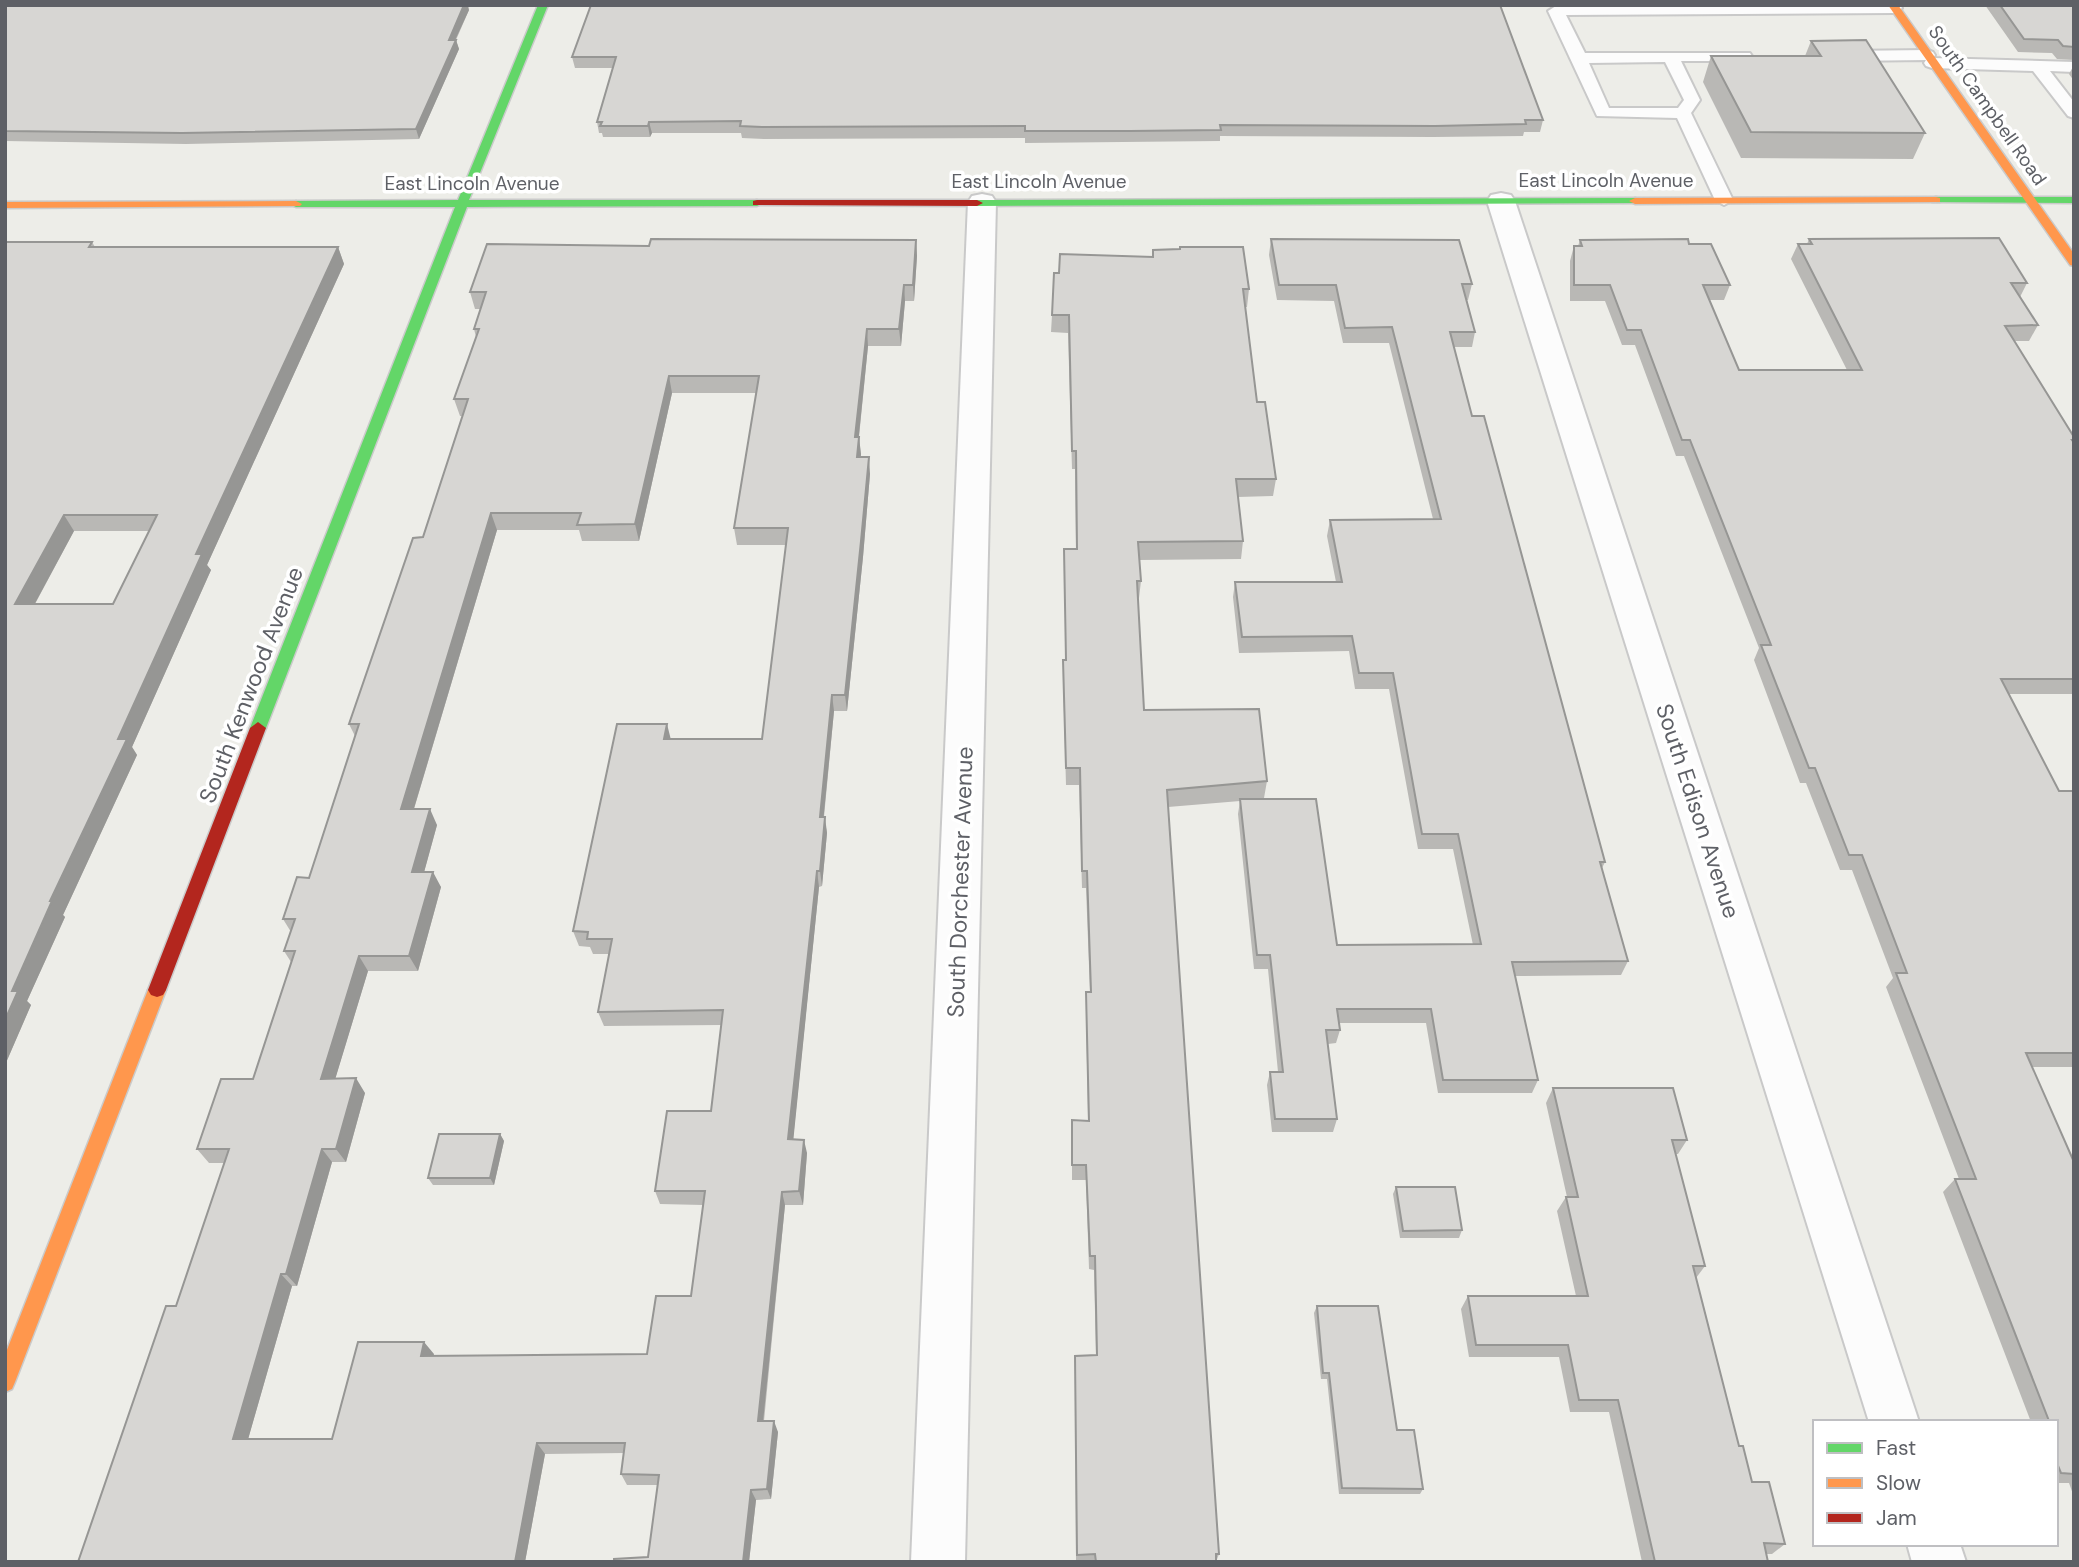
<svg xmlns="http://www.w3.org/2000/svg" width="2079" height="1567" font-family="'DM Sans',sans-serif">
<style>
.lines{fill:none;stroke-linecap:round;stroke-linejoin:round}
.lane-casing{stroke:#c9c9c9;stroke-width:4}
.street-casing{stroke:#c9c9c9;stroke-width:4}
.fast-casing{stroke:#cacaca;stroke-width:3}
.slow-casing{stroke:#cacaca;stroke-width:3}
.jam-casing{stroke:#cacaca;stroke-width:3}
.lane{fill:#fcfcfc;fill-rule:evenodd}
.street{fill:#fcfcfc;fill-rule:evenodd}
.fast{fill:#63d668;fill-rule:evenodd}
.slow{fill:#ff974d;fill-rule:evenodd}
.jam{fill:#b3261e;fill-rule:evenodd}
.wall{fill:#b9b8b5;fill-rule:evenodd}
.shaded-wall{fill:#969694}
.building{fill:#d7d6d3;stroke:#969694;stroke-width:2;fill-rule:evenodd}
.labels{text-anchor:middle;stroke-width:7;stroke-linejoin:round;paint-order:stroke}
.far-street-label{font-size:19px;fill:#5e6066;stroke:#fff}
.street-label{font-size:23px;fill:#5e6066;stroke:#fff}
</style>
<rect width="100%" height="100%" fill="#edede8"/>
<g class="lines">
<defs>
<path id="lane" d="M1690,5H1900L1902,8L1894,13L1566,15L1585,53H1750L1752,56L1750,59L1744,61H1681L1700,100L1691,113L1733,200L1724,205L1715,200L1677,118L1597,116L1548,11L1556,6ZM1665,62L1684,100L1678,108H1609L1589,63Z
M1927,50L1933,52L1935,55L1933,58L2074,62V72L2050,71L2074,102V118L2068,116L2033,71L1932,68L1926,66L1924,63L1926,60L1844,61L1836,56L1844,51Z"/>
<path id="street" d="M1501,193L1511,195L1515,201L1919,1422H1869L1487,201L1491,195Z
M982,194L992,196L996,202L965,1562H911L968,202L972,196Z
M1907,1544H1960L1966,1562H1912Z"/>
<path id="fast" d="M538,5H548L469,200H757L763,203L757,206L467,207L266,728L258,734L253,732L250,728L455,207H296L290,204L296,201L458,200Z
M1936,197H2074V203L1932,202V198Z
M1635,198L1639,199V203L977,206L971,203L977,200Z"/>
<path id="slow" d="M1888,5H1898L2074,254V266L2070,265Z
M1936,197L1940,198V202L1635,204L1629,201L1635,198Z
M296,201L302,204L300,206L5,208V202Z
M157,983L163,985L166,990L15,1382L12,1389L5,1392V1355L148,990L151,985Z"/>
<path id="jam" d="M757,200H977L983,203L977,206L753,205V201Z
M258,722L266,728L166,990L163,995L157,997L151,995L148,990L250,728Z"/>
</defs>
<use href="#lane" class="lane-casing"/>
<use href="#street" class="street-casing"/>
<use href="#fast" class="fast-casing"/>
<use href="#slow" class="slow-casing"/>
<use href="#jam" class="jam-casing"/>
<use href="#lane" class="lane"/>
<use href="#street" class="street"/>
<use href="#fast" class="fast"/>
<use href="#slow" class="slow"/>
<use href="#jam" class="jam"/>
</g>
<path class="wall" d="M5,5L469,10L456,40L459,49L419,139L186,144L5,141Z
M591,5L1543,120L1540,132H1524L1523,136L1433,137L1220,136V141L1025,143V138L764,139L742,138L741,133H652L650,137H603L602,133H599L597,122L613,68H575L572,57Z
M1985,5H2074V60L2057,59L2052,53L2018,52Z
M1811,41L1925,133L1913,159L1741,158L1703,82L1711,56H1805Z
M2074,65V81L2069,74Z
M1271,239L1472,284L1468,300H1467L1475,332L1472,347H1454L1472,416L1605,862L1602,868L1628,961L1621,975L1515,976L1538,1080L1532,1093H1438L1426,1023H1339L1340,1030L1336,1043L1328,1044L1337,1119L1333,1132H1272L1267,1085L1270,1072H1278L1268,969H1254L1238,814L1240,801L1168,807L1219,1554L1216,1562H1076L1075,1356L1096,1355L1094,1270L1089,1269L1086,1180H1072V1120L1088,1121L1086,1008V992H1090L1086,888H1082L1079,785H1066L1063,678V660H1066L1064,549H1076L1075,469H1072L1068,333L1051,332L1052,315L1059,273L1152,257L1153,250L1179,249L1180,247L1249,289L1247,307H1245L1257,402L1276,479L1273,496L1238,497L1243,541L1241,559L1139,560L1141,581L1139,598H1138L1144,710L1267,781L1264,798L1256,799L1337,945H1473L1453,849H1418L1389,689H1355L1349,651L1239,653L1233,597L1235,582H1336L1327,536L1330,520L1433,519L1389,343H1343L1334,301L1277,300L1269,255Z
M1809,239L2027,283L2020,297L2038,325L2029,341H2014L2074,437V694H2009L2059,791H2074V1067H2032L2074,1162V1497L2069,1483H2056V1422H2031L1943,1192L1955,1179H1959L1886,987L1893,978L1852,870H1840L1806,783H1800L1754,660L1759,648L1684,456H1676L1635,345H1622L1605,301H1570V261L1574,246H1578L1580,240L1689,244L1730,285L1724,300H1709L1739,370H1847L1791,259L1798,244H1807Z
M916,240L917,256L914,301H905L901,346H868L859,437L861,457L870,474L863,557L847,711H834L824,817L827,833L822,886L819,887L793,1139L807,1153L803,1205H785L764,1421L778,1432L771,1499L756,1500L749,1562H614L648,1557L658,1485H627L621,1474L624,1453L545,1454L525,1562H78L176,1306L224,1163H209L197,1149L253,1079L291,962L284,951L291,932L283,919L309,878L355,736L349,724L423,537L462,416H460L454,399L476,337L474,329L481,309H475L470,292L649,246ZM672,393H756L734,528L737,545H786L762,739H671L573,931L579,946L590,947L593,954H609L598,1012L604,1026L721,1025L711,1111L655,1191L660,1204L703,1205L691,1296L647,1354L433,1356L434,1354L332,1439H248L292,1286H297L332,1162H346L365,1093L335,1079L368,971H418L441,887L424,872L437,825L414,809L497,530H579L582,541H639Z
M5,242H92L95,247H338L344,264L207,565L211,570L132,747L137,755L63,915L65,917L27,1001L31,1005L5,1065ZM74,531H149L113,604H35Z
M1553,1088L1687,1140L1678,1154H1675L1705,1266L1696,1278L1739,1446L1752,1482L1785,1544L1772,1554H1766L1768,1562H1642L1609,1412H1570L1559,1357H1469L1461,1309L1468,1296H1576L1557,1211L1566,1197H1567L1546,1103Z
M500,1134L504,1141L494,1185H433L428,1178Z
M1396,1187L1462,1230L1459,1238H1400L1393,1194Z
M1317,1306L1397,1430L1423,1489L1420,1494H1339L1327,1379H1321L1314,1313Z"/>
<path class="shaded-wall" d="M464,5H468L469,10L451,49L449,40Z
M456,40L459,49L419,139L416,129Z
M649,122L652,133L650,137L648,126Z
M916,240L917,256L914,301L913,285Z
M338,247L344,264L207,565L211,570L132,747L137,755L63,915L65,917L27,1001L31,1005L5,1065V1020L12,991L196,554Z
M904,285L905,301L901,346L899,329Z
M867,329L868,346L857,454L855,437Z
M669,376L672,393L639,541L635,524Z
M859,437L861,454L859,473L857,457Z
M869,457L870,474L863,557L847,711L845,695Z
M491,513L497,530L409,825L401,809Z
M64,515L74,531L26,620L15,604Z
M832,695L834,711L822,833L820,817Z
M667,724L671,740L664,739Z
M430,809L437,825L420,887L412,872Z
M825,817L827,833L822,886L820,871Z
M817,871L819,887L792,1153L788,1139Z
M433,872L441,887L418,971L409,956Z
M359,956L368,971L331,1093L321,1079Z
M356,1078L365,1093L346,1162L336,1149Z
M500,1134L504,1141L494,1185L490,1178Z
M804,1140L807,1153L803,1205L799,1191Z
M322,1149L332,1162L297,1286L286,1274Z
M782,1192L785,1205L762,1432L758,1421Z
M281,1274L292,1286L245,1450L233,1439Z
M424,1342L434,1354L430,1368L421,1356Z
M774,1421L778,1432L771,1499L767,1489Z
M537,1443L545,1454L525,1562H515Z
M751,1490L756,1500L749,1562H743Z"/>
<path class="building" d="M5,5H464L449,40H456L416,129L182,133L5,131Z
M591,5H1500L1543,120H1525L1526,124L1435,126L1220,125L1221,130L1130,131H1025V126L762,127L740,126L741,121L649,122L648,126H600L602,122H597L616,57H572Z
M2000,5H2074V47L2063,46L2058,40L2024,39Z
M1866,40L1925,133L1751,132L1711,56H1821L1811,41Z
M1999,238L2027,283H2011L2038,325L2005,326L2074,437V440H2072L2074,443V679H2001L2059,791H2074V1053H2026L2074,1162V1474L2061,1473L2056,1461V1422H2041L2049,1421L1955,1179H1976L1896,973H1907L1862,855H1849L1815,768H1809L1761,645H1771L1690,440H1682L1641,330H1627L1610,285H1574V246H1582L1580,240L1688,239L1689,244H1711L1730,285H1703L1739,370H1862L1798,244H1812L1809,239Z
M651,239L916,240L913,285H904L899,329H867L855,437H859L857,457H869L861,541L845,695H832L820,817H825L820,871H817L788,1139L804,1140L799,1191L782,1192L758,1421H774L767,1489L751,1490L743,1562H614V1559L648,1557L659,1475L621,1474L625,1443H537L515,1562H78L166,1306H176L229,1149H197L221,1079H253L295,951H284L295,919H283L297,877L309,878L359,724H349L413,538L423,537L468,399H454L479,329H474L486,292H470L487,244L649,246ZM669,376H759L734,528H788L762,739H664L667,724H617L573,931L588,932L587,939H612L598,1012L723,1010L711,1111H667L655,1191H705L691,1296H656L647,1354L421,1356L424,1342H358L332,1439H233L281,1274H286L322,1149H336L356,1078L321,1079L359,956H409L433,872H412L430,809H401L491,513H581L577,525L635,524Z
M1271,239L1459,240L1472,284H1462L1475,332H1450L1472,416H1484L1605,862H1600L1628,961L1512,962L1538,1080H1443L1431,1009H1337L1340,1030H1326L1337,1119H1275L1270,1072H1283L1270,955H1257L1240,799H1316L1337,945L1481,944L1458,834H1422L1393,673H1359L1352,636L1242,637L1235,582H1342L1330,520L1441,519L1392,327L1345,328L1336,285H1279Z
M5,242H92L89,247H338L196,554H202L118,739H127L50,901H52L12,991H18L5,1020ZM64,515H157L113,604H15Z
M1180,247H1243L1249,289H1243L1257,402H1265L1276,479H1236L1243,541L1138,542L1141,581H1137L1144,710L1259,709L1267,781L1167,790L1219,1554H1216V1562H1096L1095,1554L1077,1555L1075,1356L1097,1355L1095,1256H1090L1086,1165H1072V1120L1089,1121L1086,992H1091L1087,871H1082L1080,768H1066L1063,660H1066L1064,549H1077L1076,451H1072L1069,315H1052L1054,273H1059L1060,254L1153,257V250L1180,249Z
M1553,1088H1673L1687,1140H1672L1705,1266H1693L1739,1446H1743L1752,1482H1769L1785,1544L1764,1543L1768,1562H1655L1618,1400H1579L1568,1345H1476L1468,1296H1588L1566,1197H1578Z
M439,1134H500L490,1178H428Z
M1396,1187H1455L1462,1230L1403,1231Z
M1317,1306H1378L1397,1430H1414L1423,1489L1342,1488L1329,1373H1323Z"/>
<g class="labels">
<g class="far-street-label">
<text transform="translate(1988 105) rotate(55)" y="7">South Campbell Road</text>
<text x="1606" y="187">East Lincoln Avenue</text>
<text x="1039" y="188">East Lincoln Avenue</text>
<text x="472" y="190">East Lincoln Avenue</text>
</g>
<g class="street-label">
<text transform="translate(251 685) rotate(-69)" y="8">South Kenwood Avenue</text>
<text transform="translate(1698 811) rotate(72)" y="8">South Edison Avenue</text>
<text transform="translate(960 882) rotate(-88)" y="8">South Dorchester Avenue</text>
</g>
</g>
<rect width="2079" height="1567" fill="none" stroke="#5e6066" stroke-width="14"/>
<rect x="1813" y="1420" width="245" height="126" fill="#ffffff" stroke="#bfbfc2" stroke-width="2"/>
<rect x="1827" y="1443" width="35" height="10" fill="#63d668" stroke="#bfbfc2" stroke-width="2"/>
<text x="1876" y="1455" font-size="21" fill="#5e6066">Fast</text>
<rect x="1827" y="1478" width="35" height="10" fill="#ff974d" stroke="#bfbfc2" stroke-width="2"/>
<text x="1876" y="1490" font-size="21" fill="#5e6066">Slow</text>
<rect x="1827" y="1513" width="35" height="10" fill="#b3261e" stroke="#bfbfc2" stroke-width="2"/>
<text x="1876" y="1525" font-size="21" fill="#5e6066">Jam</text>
</svg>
